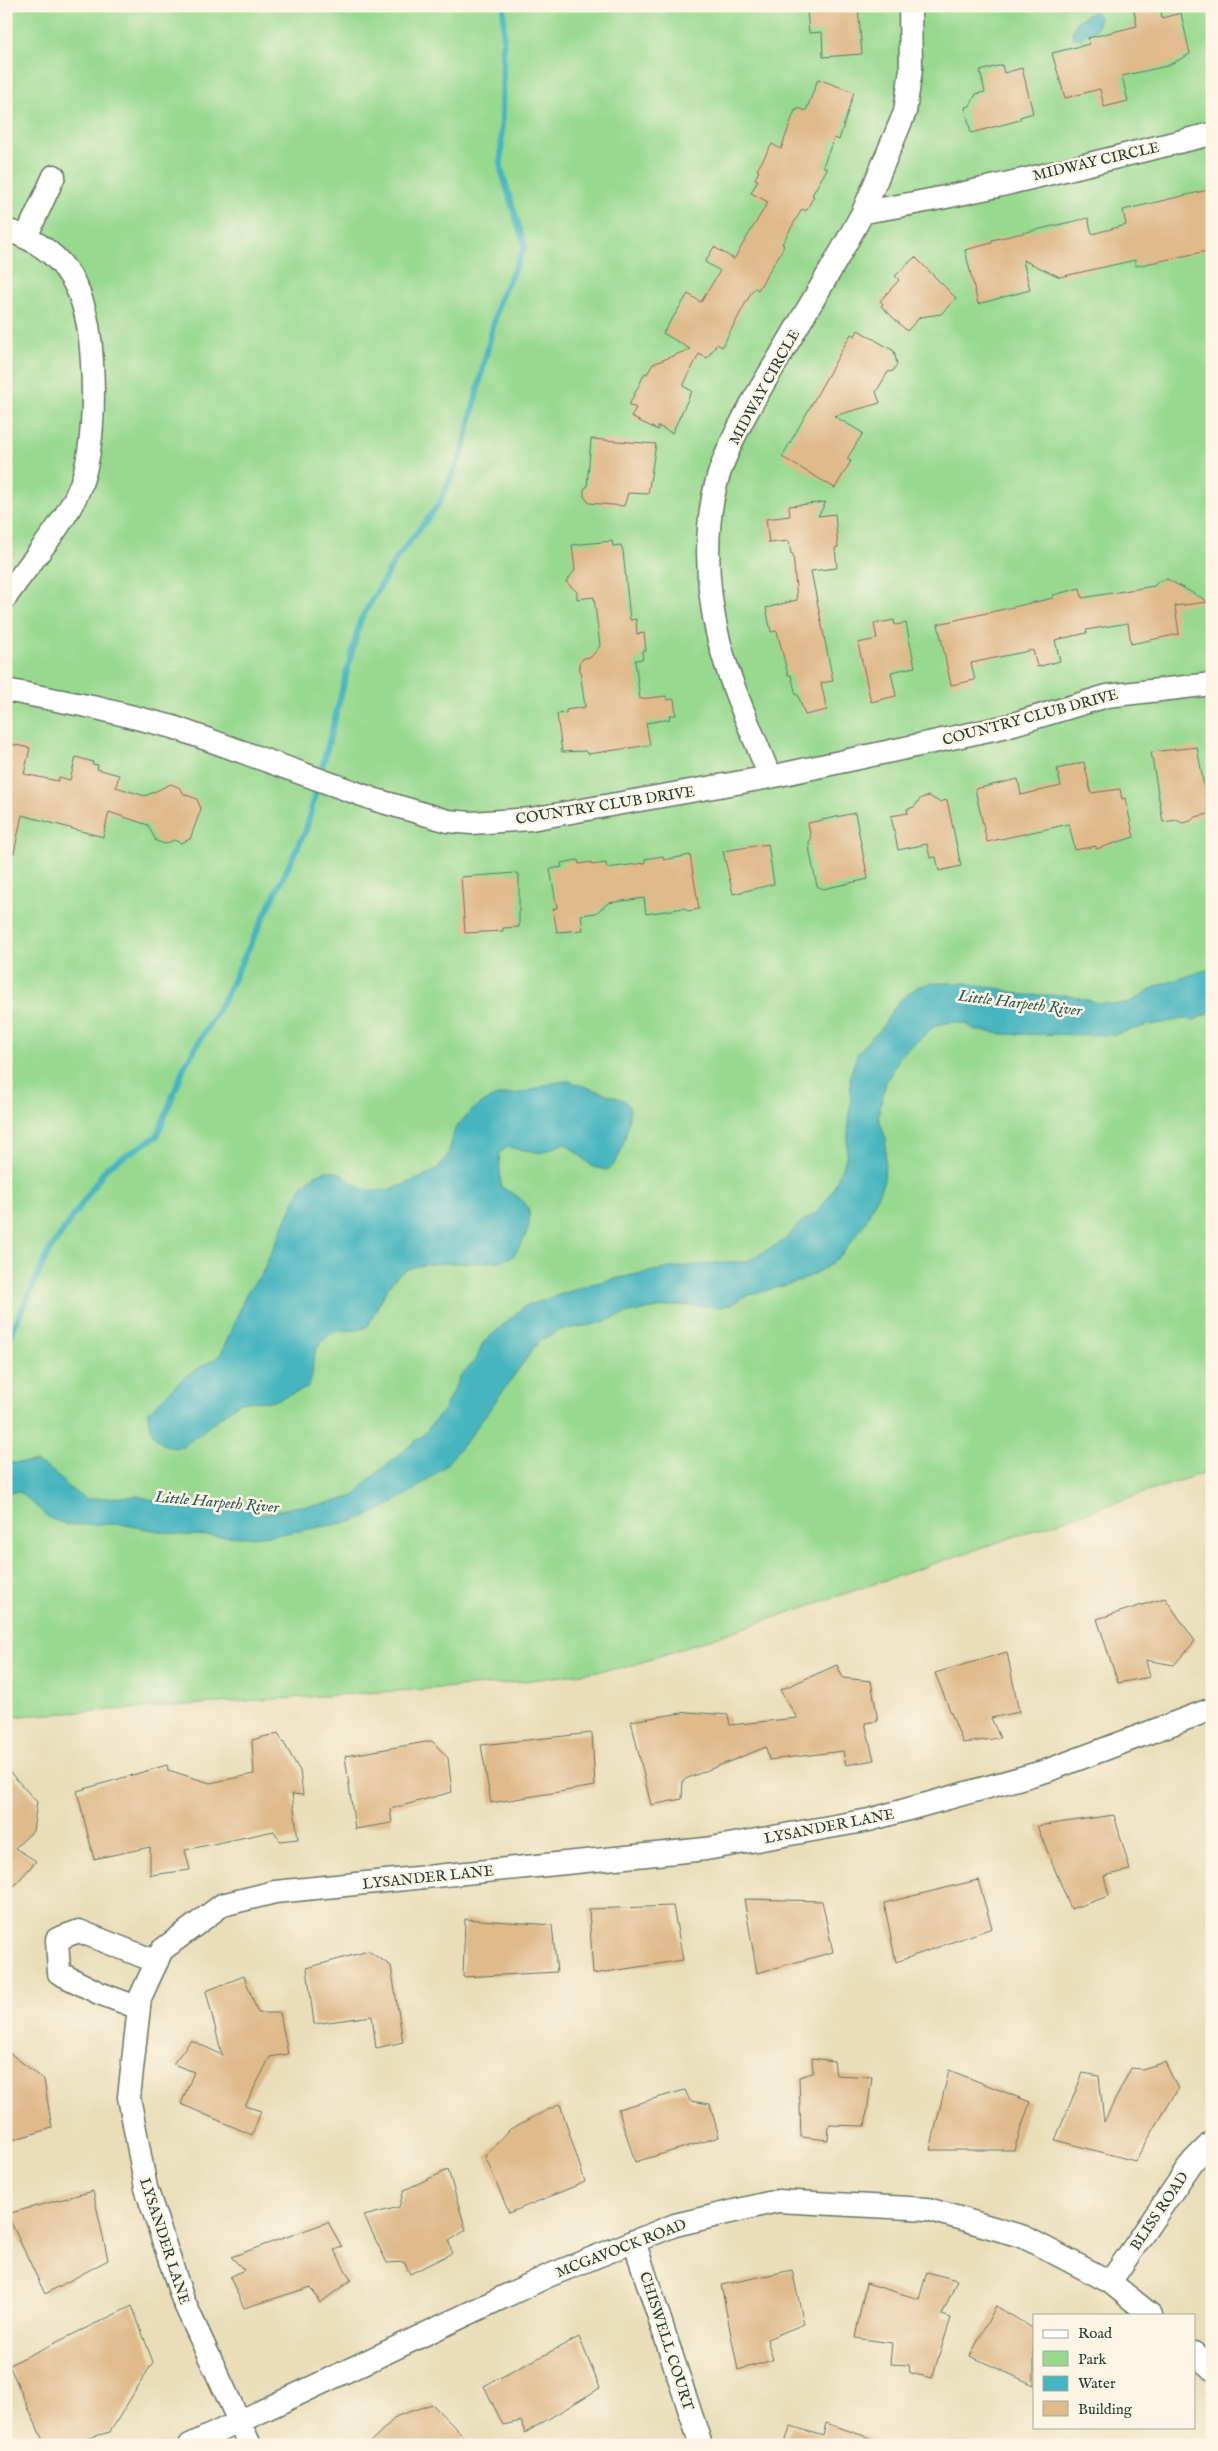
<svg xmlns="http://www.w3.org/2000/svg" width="1218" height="2451" font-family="'IM FELL English',serif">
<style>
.green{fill:#98d990;stroke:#5c8b62}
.water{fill:#46b5bf;stroke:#32797a}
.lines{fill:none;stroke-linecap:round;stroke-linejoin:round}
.stream{stroke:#46b5bf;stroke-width:6}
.building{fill:#dfba8b}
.street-casing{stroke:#667563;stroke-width:25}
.street{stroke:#fff;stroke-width:22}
.labels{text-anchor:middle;stroke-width:5;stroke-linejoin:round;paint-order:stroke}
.street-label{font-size:15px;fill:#1f3d34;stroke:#fcf5e5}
.water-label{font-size:16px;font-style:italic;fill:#295b57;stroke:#fcf5e5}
</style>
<rect width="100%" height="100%" fill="#fcf5e5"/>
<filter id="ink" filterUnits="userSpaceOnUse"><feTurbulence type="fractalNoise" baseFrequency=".02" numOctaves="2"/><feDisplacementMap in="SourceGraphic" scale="10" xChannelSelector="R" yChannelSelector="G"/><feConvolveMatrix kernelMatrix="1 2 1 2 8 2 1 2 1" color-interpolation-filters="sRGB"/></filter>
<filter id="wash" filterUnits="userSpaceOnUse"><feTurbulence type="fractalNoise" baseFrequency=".0096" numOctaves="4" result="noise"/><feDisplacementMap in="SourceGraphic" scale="20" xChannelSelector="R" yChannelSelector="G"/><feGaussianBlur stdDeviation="1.12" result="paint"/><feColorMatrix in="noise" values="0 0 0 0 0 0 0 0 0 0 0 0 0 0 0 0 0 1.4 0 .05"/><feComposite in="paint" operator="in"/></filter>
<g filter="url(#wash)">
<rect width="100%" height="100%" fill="#e9deb9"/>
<path class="green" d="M6,6H1212V1470L627,1667L502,1684L6,1717Z"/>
<path class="water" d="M1095,11L1100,19L1095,31L1087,33L1081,39L1073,38L1072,32L1077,21Z
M1212,968V1011L1195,1020L1183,1019L1145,1026L1113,1035L1003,1034L975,1030L966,1024L953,1022L936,1025L901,1055L886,1082L878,1116L886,1139L884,1181L865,1223L843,1253L828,1266L801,1281L746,1296L733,1304L720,1307L678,1305L633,1312L596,1324L561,1330L539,1341L469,1438L443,1468L411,1492L381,1510L355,1521L281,1534L250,1537L181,1535L120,1524L67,1525L49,1518L20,1492H6V1463L36,1462L54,1472L69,1488L86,1499L138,1496L171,1505L216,1509L246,1506L262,1514L293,1507L324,1504L355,1496L366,1482L424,1434L444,1409L461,1375L477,1358L483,1343L523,1307L592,1284L632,1275L670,1268L726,1262H746L785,1240L800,1223L817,1212L832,1192L846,1158L851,1100L850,1076L857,1055L871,1037L879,1032L898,1002L917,987L932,983H967L1002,989L1022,995H1066L1100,1003L1127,1004L1157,986Z
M569,1081L624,1100L630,1108C629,1122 622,1166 606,1170L593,1167L565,1143L541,1153L508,1147L499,1153L501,1186C508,1192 518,1195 524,1202C538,1219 523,1244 512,1257C482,1270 420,1254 397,1276C384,1290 377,1309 368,1326C357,1334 344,1327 333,1333C303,1350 319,1373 307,1388L274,1401L240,1402L183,1447C162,1452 145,1431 149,1411L186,1376L216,1358L222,1352L247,1292L262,1273L300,1189C308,1178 325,1166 339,1173C348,1178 355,1186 365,1189C378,1193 390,1190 402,1185C422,1177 444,1172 450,1148C452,1141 452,1133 457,1127C467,1113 485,1098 502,1095C511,1093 520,1094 529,1091C543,1087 553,1081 569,1081Z"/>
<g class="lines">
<path class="stream" d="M6,1345L48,1253L107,1167L157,1136L185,1065L222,1003L306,830L360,621L396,559L439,504L463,451L499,301L525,247L501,169L504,6"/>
</g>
<g id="blocks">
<path class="building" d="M858,6L862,54L823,57L822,32L809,33L807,10Z
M1133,6H1160L1162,18L1181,13L1190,54L1167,66L1122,76L1128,101L1104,107L1100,89L1065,98L1052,53L1089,44L1088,38L1137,26Z
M1002,65L1004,73L1022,68L1033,113L1020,117V120L971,133L965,107L970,106L976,94L985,92L980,71Z
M818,79L854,92L839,140L834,138L823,166L827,169L812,195L814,196L806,211L802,209L782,244L784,245L781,252L758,290L755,288L752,291L722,347L717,344L707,358L699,354L683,386L692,391L672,433L658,426V430L631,417L636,408L629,405L645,373L647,374L653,364L690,349L663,333L688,294L701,302L720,271L705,262L714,247L734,259L768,202L751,193L758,180L755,179L759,171L757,170L772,144L781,149L795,110L797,111L798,108L806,111Z
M1212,189V250L1136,266L1135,260L1060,277L1023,260L1030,290L978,304L965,250L992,243V240L1088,218L1092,234L1126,225L1123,210Z
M915,257L956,298L941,314L920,317L907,331L881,306L883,304L880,301L899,280L895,276Z
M858,330L894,351L897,364L893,371L888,372L876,392L880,403L834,416L863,433L847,459L851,461L835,488L782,457L851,334L855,336Z
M591,439L656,444L648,494L628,493L624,506L589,503L584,496V489L587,487Z
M826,502L818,516L835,514L838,547L835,548L837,568L811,571L833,681L821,683L827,710L805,715L798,695H796L791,675H788L777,631L771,632L766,608L797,600L793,554H791L789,541L769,543L766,519L790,516L789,506Z
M612,541L613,546L621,545L623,551L630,620L636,619L637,634L644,633L646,651H642L643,659L635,660L640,699L666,696L667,700L674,699L676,715H669L670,719L646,723L650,745L588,754L585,751L562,752L557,714L566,713V710L585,707L579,663L584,658L591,657L600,646L594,597L577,599V592L566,582L575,570L572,545Z
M1167,579L1209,602L1175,606L1179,634L1131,644L1128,623L1086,630L1087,633L1055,640L1060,661L1037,667L1033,650L971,663L975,680L951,685L938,624L1053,598V595L1080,588L1082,598L1154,586L1159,581Z
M894,620L895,625L906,623L915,667L891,672L896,696L871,702L858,643L877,639L874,624Z
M6,743L30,748L24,774L58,781L59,777L70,780L76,757L93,762L92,764L98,765L97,769L119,775L116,787L145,796L171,784L180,788L184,794L197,799L201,809L190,839L181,843L174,840L165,844L156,841L148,825L109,812L103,837L22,815L14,853H6Z
M1197,747L1209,814L1195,817L1191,821L1182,823L1177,820L1163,822L1151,752Z
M1084,762L1091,793L1120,789L1122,799L1125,798L1134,837L1096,849V846L1075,850L1069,824L987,842L975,789L1018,779L1021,795L1061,786L1057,769Z
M929,796L939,802L947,800L961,866L939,871L936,857L930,858L927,844L898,850L891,816L908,813L907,809L914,807L921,798Z
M855,813L868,879L823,889L817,886L810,853L809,842L811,839L808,823Z
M768,844L774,884L733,894L723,851Z
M690,855L699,909L688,911L684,908L646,914L644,898L608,903L596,913L581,915L583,930L557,932L553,909L557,908L550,869L562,867L561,863L578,860L579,864L591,862L592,865L606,863L607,868L645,863V859L663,856L664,860Z
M516,873L519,874V927L503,928V931L465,933L461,877Z
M1165,1598L1195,1641L1174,1665L1146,1660L1150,1677L1118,1683L1097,1619Z
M1007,1652L1019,1712L991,1718L1000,1738L963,1743L935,1673Z
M837,1665L843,1678L871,1681L878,1721L865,1723L874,1760L846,1765L843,1751L769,1760L766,1747L683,1780L682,1799L651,1805L631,1721L688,1712L728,1715L730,1725L797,1718L780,1690Z
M278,1733L300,1771L303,1795L292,1794L298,1839L280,1841L274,1831L185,1850L190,1870L150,1875V1847L94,1859L77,1791L167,1765L168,1770L210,1783L254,1774L252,1740Z
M592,1733L595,1786L491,1803L481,1745Z
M432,1741L448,1758L452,1792L390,1809L392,1823L355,1829L345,1756Z
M6,1768L37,1802L33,1831L15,1848L36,1861L6,1895Z
M1114,1815L1130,1870L1104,1876L1109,1896L1071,1909L1037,1826Z
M978,1880L992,1928L896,1962L884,1903Z
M744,1899L822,1901L833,1952L757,1973Z
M673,1906L683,1960L593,1974L589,1909Z
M465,1919L552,1925L557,1972L463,1977Z
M368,1951L391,1966L403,2042L376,2048L372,2016L314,2024L307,1968Z
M244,1976L258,2013H280L288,2054L270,2057L245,2106L261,2111L252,2135L181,2104L194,2072L173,2064L191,2040L222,2055L206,1991Z
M6,2050L44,2080L52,2128L6,2142Z
M812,2058L834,2061L836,2075L872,2077L865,2126L829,2125L828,2140L801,2137L799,2077L813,2073Z
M1165,2062L1178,2089L1135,2161L1055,2140L1083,2073L1099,2076L1104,2122L1131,2068L1142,2069Z
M949,2070L1030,2102L1014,2150H930Z
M685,2090L690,2101L710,2104L719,2137L635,2162L618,2109Z
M560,2104L585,2182L509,2213L485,2156L510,2129Z
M448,2170L466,2230L449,2241L452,2253L410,2274L404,2262L387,2263L364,2216L399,2207L404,2190Z
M93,2191L108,2260L45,2294L7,2214Z
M328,2222L342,2247L334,2250L351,2280L320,2303L311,2287L244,2308L230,2277L244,2270L231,2257Z
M792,2270L804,2324L767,2339L773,2360L738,2370L721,2285Z
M927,2272L957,2280L942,2315L951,2318L932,2378L910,2373L909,2365L890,2364L892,2343L855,2338L866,2283L919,2299Z
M132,2306L153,2362L110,2432L62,2445H45L9,2365Z
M996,2306L1034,2329V2385L970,2356Z
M579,2337L600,2388L525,2433L521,2421L503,2425L484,2386Z
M432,2404L464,2437L455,2445H367L397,2416Z
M826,2423L882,2442L881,2445H784L791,2426L823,2436Z"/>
</g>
</g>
<g filter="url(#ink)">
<use href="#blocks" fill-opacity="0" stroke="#667563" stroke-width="1"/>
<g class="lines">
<defs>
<path id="street" d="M910,6L911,69L905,112L863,212C980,194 1096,161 1212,134
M6,230C86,254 92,321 93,393C93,425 91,464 77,494C59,532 29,562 6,597
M26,237L54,176
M6,690L97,708L173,727L376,800L448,821L471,823L531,819L770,777L1003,727L1107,696L1212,684
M770,777C751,729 727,679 716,628C706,580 704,521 719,474C733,432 757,394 780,356C808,308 837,261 863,212
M139,2008L99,1993L59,1973L57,1939L79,1931L157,1962
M634,2241L700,2442
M1110,2282L1193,2161L1212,2142
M1194,2353L1212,2369
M190,2445L548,2276L675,2225L777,2201L928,2209L1024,2237L1110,2282L1151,2315
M250,2445L183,2300L146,2188L129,2097L140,1998L162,1950L222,1905L275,1892L706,1849L869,1820L1046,1771L1212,1709"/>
</defs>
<use href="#street" class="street-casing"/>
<use href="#street" class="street"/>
</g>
</g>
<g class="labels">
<g class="street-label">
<text transform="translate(1096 161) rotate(-13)" y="5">MIDWAY CIRCLE</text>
<text transform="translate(764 387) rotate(-61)" y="5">MIDWAY CIRCLE</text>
<text transform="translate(1030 717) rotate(-15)" y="5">COUNTRY CLUB DRIVE</text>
<text transform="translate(605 805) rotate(-9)" y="5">COUNTRY CLUB DRIVE</text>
<text transform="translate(829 1826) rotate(-11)" y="5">LYSANDER LANE</text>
<text transform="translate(428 1877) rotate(-6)" y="5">LYSANDER LANE</text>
<text transform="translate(1159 2211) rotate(-56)" y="5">BLISS ROAD</text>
<text transform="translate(165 2241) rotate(72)" y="5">LYSANDER LANE</text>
<text transform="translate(621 2248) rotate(-21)" y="5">MCGAVOCK ROAD</text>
<text transform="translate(667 2341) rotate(72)" y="5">CHISWELL COURT</text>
</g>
<g class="water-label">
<text transform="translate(1020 1002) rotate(7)" y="6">Little Harpeth River</text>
<text transform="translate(217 1501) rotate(5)" y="6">Little Harpeth River</text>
</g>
</g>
<rect width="1218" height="2451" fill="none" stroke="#fcf5e5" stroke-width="25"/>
<rect x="1033" y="2314" width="162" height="115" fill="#fcf5e5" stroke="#a4ab9e"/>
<rect x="1043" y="2330" width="25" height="8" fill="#ffffff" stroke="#a4ab9e"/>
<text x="1078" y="2338" font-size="15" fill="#1f3d34">Road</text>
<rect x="1043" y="2351" width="25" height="15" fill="#98d990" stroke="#a4ab9e"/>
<text x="1078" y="2364" font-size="15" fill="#1f3d34">Park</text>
<rect x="1043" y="2376" width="25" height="15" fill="#46b5bf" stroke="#a4ab9e"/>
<text x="1078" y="2388" font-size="15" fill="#1f3d34">Water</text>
<rect x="1043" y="2401" width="25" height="15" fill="#dfba8b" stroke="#a4ab9e"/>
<text x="1078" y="2414" font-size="15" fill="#1f3d34">Building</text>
</svg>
